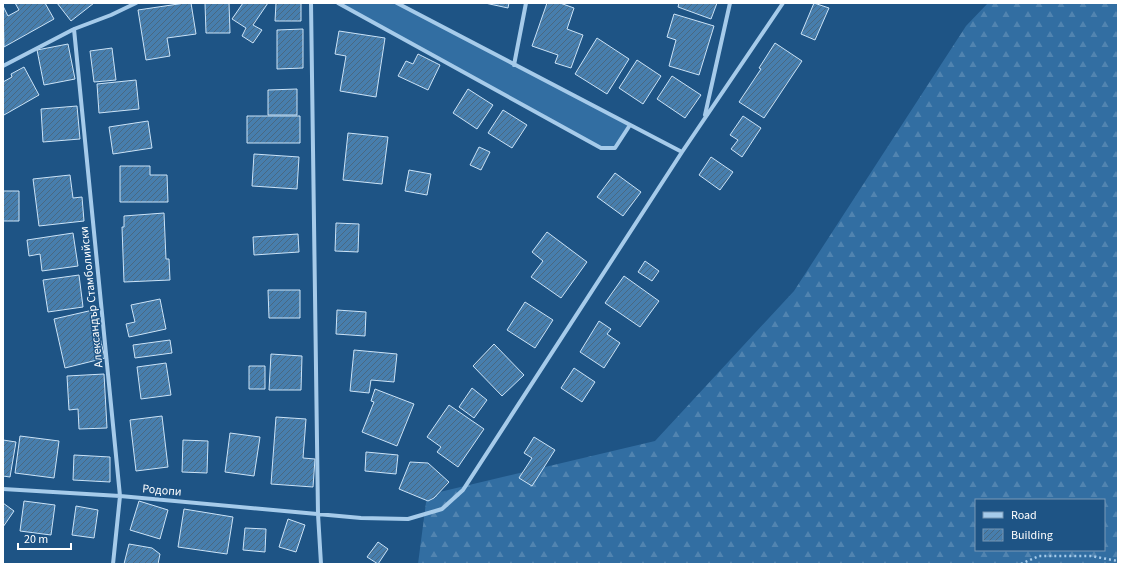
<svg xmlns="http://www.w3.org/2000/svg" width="1121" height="567" font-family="'Source Sans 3',sans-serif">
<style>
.grass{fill:#326ea2}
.forest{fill:url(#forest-firs);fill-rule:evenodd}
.building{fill:url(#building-hatch);stroke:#cbe3f7}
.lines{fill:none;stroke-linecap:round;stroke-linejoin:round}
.path{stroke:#a6cbea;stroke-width:2.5;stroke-dasharray:2 3;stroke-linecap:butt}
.street{stroke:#a6cbea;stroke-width:4}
.labels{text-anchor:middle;stroke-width:3;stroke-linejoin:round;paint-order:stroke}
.street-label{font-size:12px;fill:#fff;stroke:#1e5485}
</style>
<defs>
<pattern id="forest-firs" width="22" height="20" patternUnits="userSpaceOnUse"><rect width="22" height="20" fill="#326ea2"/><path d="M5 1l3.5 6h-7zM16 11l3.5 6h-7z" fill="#5184b0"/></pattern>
<pattern id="building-hatch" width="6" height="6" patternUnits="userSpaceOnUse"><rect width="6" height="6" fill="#477ead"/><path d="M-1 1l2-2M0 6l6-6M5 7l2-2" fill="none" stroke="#496881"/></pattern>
</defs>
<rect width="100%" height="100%" fill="#1e5485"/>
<path class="grass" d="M338,3H397L630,125L615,148H601Z"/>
<path class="forest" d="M988,3H1118V564H418L427,495L655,441L794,291L966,26ZM976,500H1104V550H976Z"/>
<path class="building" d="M15,3H45L54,19L4,47L3,6L8,16L19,10Z
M57,3H94L71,21Z
M185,3H191L196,34L167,38L170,56L146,60L138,10Z
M205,3H229L230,33H206Z
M243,3H268L253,25L262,30L253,43L242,36L246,28L232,19Z
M276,3H301V21H275Z
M485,3H509L508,8Z
M547,3H560L574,8L567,29L583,35L571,68L555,63L558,55L532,46Z
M679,3H717L711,19L678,7Z
M814,3L829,8L815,40L801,34Z
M674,14L714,26L699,75L669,66L676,40L667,37Z
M303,29V68L277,69V30Z
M339,31L385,38L376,97L340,91L346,56L335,54Z
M597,38L629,59L607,94L575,74Z
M775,43L802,61L764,118L739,102L761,69L759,68Z
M68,44L75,79L44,85L37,50Z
M112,48L116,80L94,82L90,51Z
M418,54L440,65L428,90L398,76L406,61L413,64Z
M637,60L661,76L643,104L619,88Z
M24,67L39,95L4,115L3,112V82L12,77L11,74Z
M672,76L701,95L685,118L657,99Z
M136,80L139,109L99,113L97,84Z
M297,89V115H268V90Z
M468,89L493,105L477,129L453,113Z
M77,106L80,139L43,142L41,109Z
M503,110L527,125L512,148L488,133Z
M247,116H300V143H247Z
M743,116L761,128L742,157L731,149L738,140L730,135Z
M148,121L152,148L113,154L109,127Z
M348,133L388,137L382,184L343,180Z
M479,147L490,152L481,170L470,165Z
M254,154L299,157L297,189L252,186Z
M711,157L733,172L720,190L699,175Z
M120,166H150V175H167L168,202H120Z
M409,170L431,174L427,195L405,191Z
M615,173L641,192L623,216L597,197Z
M70,175L73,198L82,197L84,221L39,226L33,179Z
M3,191H19V221H3Z
M164,213L166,259H169L170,280L124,282L122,227H124V216Z
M336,223L359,224L358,252L335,251Z
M547,232L587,262L561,298L531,277L543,261L532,252Z
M73,233L78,266L42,271L40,254L29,256L27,240Z
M298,234L299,252L254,255L253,237Z
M645,261L659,271L652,281L638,272Z
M79,275L83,307L48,312L43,280Z
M624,276L659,301L640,327L605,303Z
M268,290H300V318H269Z
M160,299L166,329L129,337L126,324L135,322L131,305Z
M525,302L553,320L535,348L507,330Z
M93,310L105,358L65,368L54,319Z
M337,310L366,312L365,336L336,334Z
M599,321L611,329L607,334L620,343L604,368L580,352Z
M170,340L172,353L135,358L133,345Z
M494,344L524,375L502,396L473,366Z
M354,350L397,354L394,382L371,380L369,393L350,391Z
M271,354L302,356L301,390H269Z
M166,363L171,395L141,399L137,367Z
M249,366H265V389H249Z
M574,368L595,382L582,402L561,388Z
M104,374L107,428L79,429L78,409L69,410L67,376Z
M472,388L487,400L474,418L459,407Z
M375,389L414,404L397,446L362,432L374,402L371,401Z
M449,405L484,429L458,467L437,452L441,447L427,437Z
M162,416L168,467L136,471L130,420Z
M276,417L306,419L303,458L315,459L313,487L271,484Z
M230,433L260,437L254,476L225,472Z
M20,436L59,441L54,478L15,473Z
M534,437L555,450L532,486L519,478L532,458L524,453Z
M3,440L16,442L10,477L3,476Z
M183,440L208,441L207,473L182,472Z
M366,452L398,455L396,474L365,471Z
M74,455L110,457V482L73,480Z
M410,462L428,463L449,482L434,498L428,501L399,489Z
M24,501L55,505L51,535L20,531Z
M139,501L168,510L160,539L130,530Z
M3,503L14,511L3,527Z
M76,506L98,510L94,538L72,535Z
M184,509L233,517L227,554L178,547Z
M288,519L305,525L296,552L279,547Z
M245,528L266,529L265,552L243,550Z
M378,542L388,549L378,564L367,557Z
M129,544L152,548L160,554L158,564H124Z"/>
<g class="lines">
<path class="path" d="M1021,564L1039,556H1091L1118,561"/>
<path class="street" d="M311,3L318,514L321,564
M338,3L601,148H615L630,125
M397,3L682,152
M74,29L120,496L113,564
M514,65L526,3
M3,66L74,29L111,15L136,3
M705,115L730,3
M3,489L120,496L361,518L408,519L442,509L463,490L682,152L783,3"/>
</g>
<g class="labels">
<g class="street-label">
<text transform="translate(91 297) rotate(-96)" y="4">Александър Стамболийски</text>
<text transform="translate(162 490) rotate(5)" y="4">Родопи</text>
</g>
</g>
<rect width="1121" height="567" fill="none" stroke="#ffffff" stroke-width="8"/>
<rect x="975" y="499" width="130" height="52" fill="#1e5485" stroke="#7898b6"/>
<rect x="983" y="512" width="20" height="6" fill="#a6cbea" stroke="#7898b6"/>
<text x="1011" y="519" font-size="12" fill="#ffffff">Road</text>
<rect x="983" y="529" width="20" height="12" fill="url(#building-hatch)" stroke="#7898b6"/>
<text x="1011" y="539" font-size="12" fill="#ffffff">Building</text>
<path d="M18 543v6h53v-6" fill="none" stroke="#ffffff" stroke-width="2"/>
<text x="24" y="543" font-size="12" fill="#ffffff" stroke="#1e5485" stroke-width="3" paint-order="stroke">20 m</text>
</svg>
